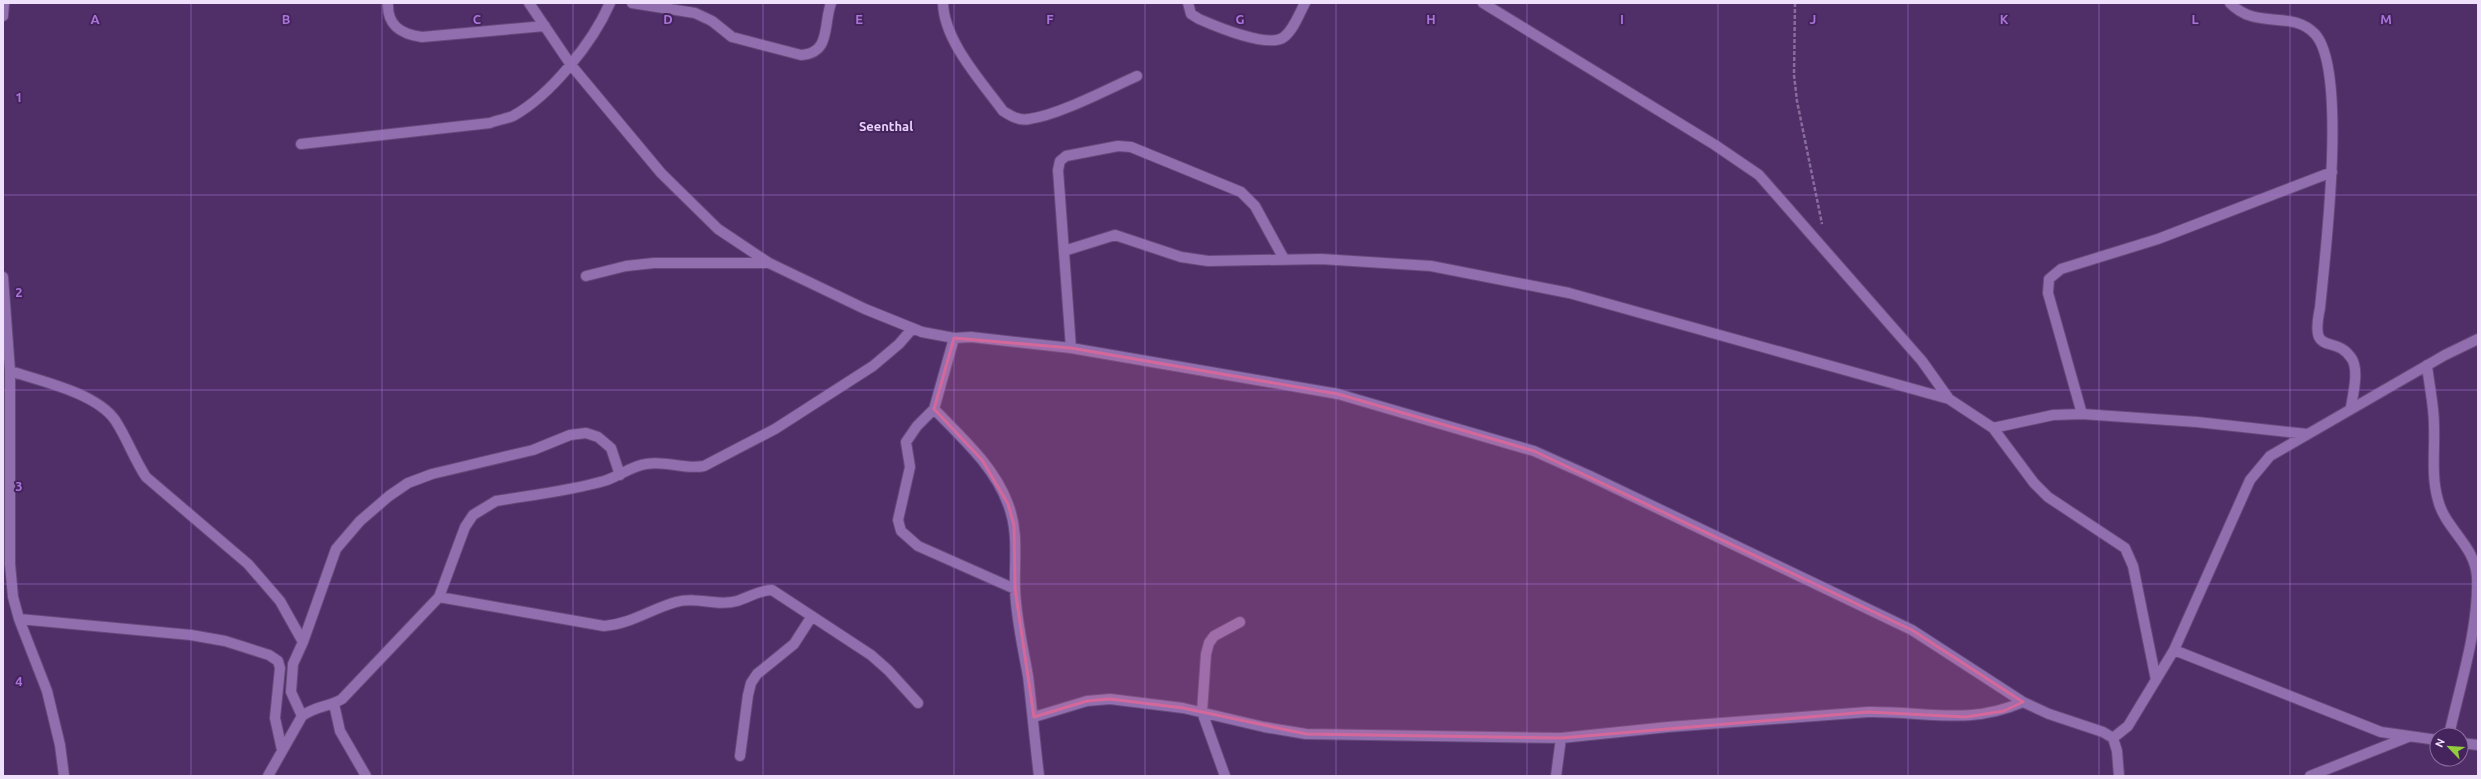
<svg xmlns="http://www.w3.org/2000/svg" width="2481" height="779" font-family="Ubuntu,sans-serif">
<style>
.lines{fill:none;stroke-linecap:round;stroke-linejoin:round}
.street-casing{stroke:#66497a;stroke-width:12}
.path{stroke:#876c9c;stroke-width:2.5;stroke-dasharray:4 2;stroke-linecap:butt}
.street{stroke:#916eae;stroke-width:10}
.marked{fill:#d4689b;fill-opacity:0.2;stroke:#d4689b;stroke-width:3;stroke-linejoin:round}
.grid{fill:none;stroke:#a974d7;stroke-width:1;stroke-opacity:0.55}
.labels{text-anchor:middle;stroke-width:4;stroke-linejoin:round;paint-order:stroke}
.quarter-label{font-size:13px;font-weight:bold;fill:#e8d2fc;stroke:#45245d}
.grid-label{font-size:13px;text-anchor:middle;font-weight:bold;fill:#a974d7;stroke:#45245d;stroke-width:4;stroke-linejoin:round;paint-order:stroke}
</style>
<rect width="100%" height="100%" fill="#502f69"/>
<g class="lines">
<defs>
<path id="street" d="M388,3C387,25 400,34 422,37L545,26
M529,3L571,65L661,173L718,229L769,263L865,309L922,332L954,338L971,337L1071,348L1338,394L1534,451L1590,476L1912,630L2023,702L2049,714L2103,732L2113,738L2117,751L2119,776
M632,3L695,13L712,21L732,37L801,55C831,53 823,26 831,3
M943,3C944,41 981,81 1003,111C1011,116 1019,121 1029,119C1059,115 1108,89 1137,76
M1188,3L1191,14L1199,19C1215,26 1269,49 1284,37C1294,29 1299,14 1305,3
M1483,3L1715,145L1759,175L1922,361L1949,399
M2230,3C2257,31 2292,9 2315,34C2348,70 2325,256 2320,308C2309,360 2335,332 2352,359C2359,371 2353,394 2351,407
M3,16L4,3
M301,144L490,123C497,120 506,119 513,116C551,95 593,42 610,3
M1064,251L1115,235L1181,257L1208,261L1321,259L1431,266L1569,293L1949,399L1993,428L2034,483L2048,497L2125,548L2133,566L2156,680
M586,276L626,266L654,263H769
M3,277L10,371V564L13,597L19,619L47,691L60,745L64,776
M954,338L934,409L917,426L906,442L910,467L898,520L901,531L918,546L1015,589
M1071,348L1058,170L1060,161L1066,156L1118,146L1131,147L1241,192L1255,206L1284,259
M2427,365C2429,385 2434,405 2434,425C2435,450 2431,476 2438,500C2445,529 2475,545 2477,577C2479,628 2460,685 2449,735
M10,371C41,381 96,393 115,420C127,438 134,459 146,477L248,564L280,601L303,642
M934,409C962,438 994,466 1008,504C1019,532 1014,560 1015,589C1016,618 1023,648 1028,676C1032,709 1035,743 1039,776
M2082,414L2048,293L2049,279L2061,269L2158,239L2332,172
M1993,428L2053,415L2082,414L2197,422L2307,434
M439,597L604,626C631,624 651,609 676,602C697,596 717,607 737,601C750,597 759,590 772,590L871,655L888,670L918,703
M19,619L191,635L225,641L269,655L278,661L280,668L275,718L282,750
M2174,650L2381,732L2437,740
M334,704L340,731L366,776
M302,716L291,692L293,664L303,642L336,549L360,521L389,496L408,483L432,474L533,450L570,435L586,433L598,437L611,448L620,475
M1034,717L1087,701L1110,699L1183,708L1264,727L1306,734L1561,738L1668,727L1868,712C1926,711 1968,726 2023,702
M2113,738L2128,726L2174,650L2250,480L2270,456L2445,355L2478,339
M2461,743L2478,745
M740,756L748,695L751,683L757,674L794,644L812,616
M268,776L302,716C315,706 329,707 342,699L439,597L465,527L473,515L496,501C532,495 569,491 604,481C618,477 631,466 646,464C666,460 684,470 704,466L775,429L873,366L899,344L912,329
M1225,776L1202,712L1206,654L1209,643L1214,636L1240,622
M1556,776L1561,738
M2310,776L2408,737"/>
</defs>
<use href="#street" class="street-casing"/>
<path class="path" d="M1795,3L1794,75L1797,101L1822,224"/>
<use href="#street" class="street"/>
</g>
<path class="marked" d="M954,338L1071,348L1338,394L1534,451L1912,630L2023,702L2004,711L1966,717L1868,712L1561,738L1306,734L1183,708L1110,699L1087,701L1034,717L1015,589L1014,525L1008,504L982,460L934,409Z"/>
<path class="grid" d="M191,3V776M382,3V776M573,3V776M763,3V776M954,3V776M1145,3V776M1336,3V776M1527,3V776M1718,3V776M1908,3V776M2099,3V776M2290,3V776M3,195H2478M3,390H2478M3,584H2478"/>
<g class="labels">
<g class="quarter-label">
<text x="886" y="131">Seenthal</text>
</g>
</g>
<g class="grid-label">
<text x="95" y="24">A</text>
<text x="286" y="24">B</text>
<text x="477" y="24">C</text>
<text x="668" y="24">D</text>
<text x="859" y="24">E</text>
<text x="1050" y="24">F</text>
<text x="1240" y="24">G</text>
<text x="1431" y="24">H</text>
<text x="1622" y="24">I</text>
<text x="1813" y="24">J</text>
<text x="2004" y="24">K</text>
<text x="2195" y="24">L</text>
<text x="2386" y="24">M</text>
<text x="19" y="102">1</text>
<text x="19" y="297">2</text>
<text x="19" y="491">3</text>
<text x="19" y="686">4</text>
</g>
<rect width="2481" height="779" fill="none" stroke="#efe0fc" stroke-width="8"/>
<g transform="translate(2449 747) rotate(295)"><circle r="19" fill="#45245d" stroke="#896f9d"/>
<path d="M0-3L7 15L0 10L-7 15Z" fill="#93cc3d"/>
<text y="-6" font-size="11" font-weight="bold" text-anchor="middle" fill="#efe0fc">N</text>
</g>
</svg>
